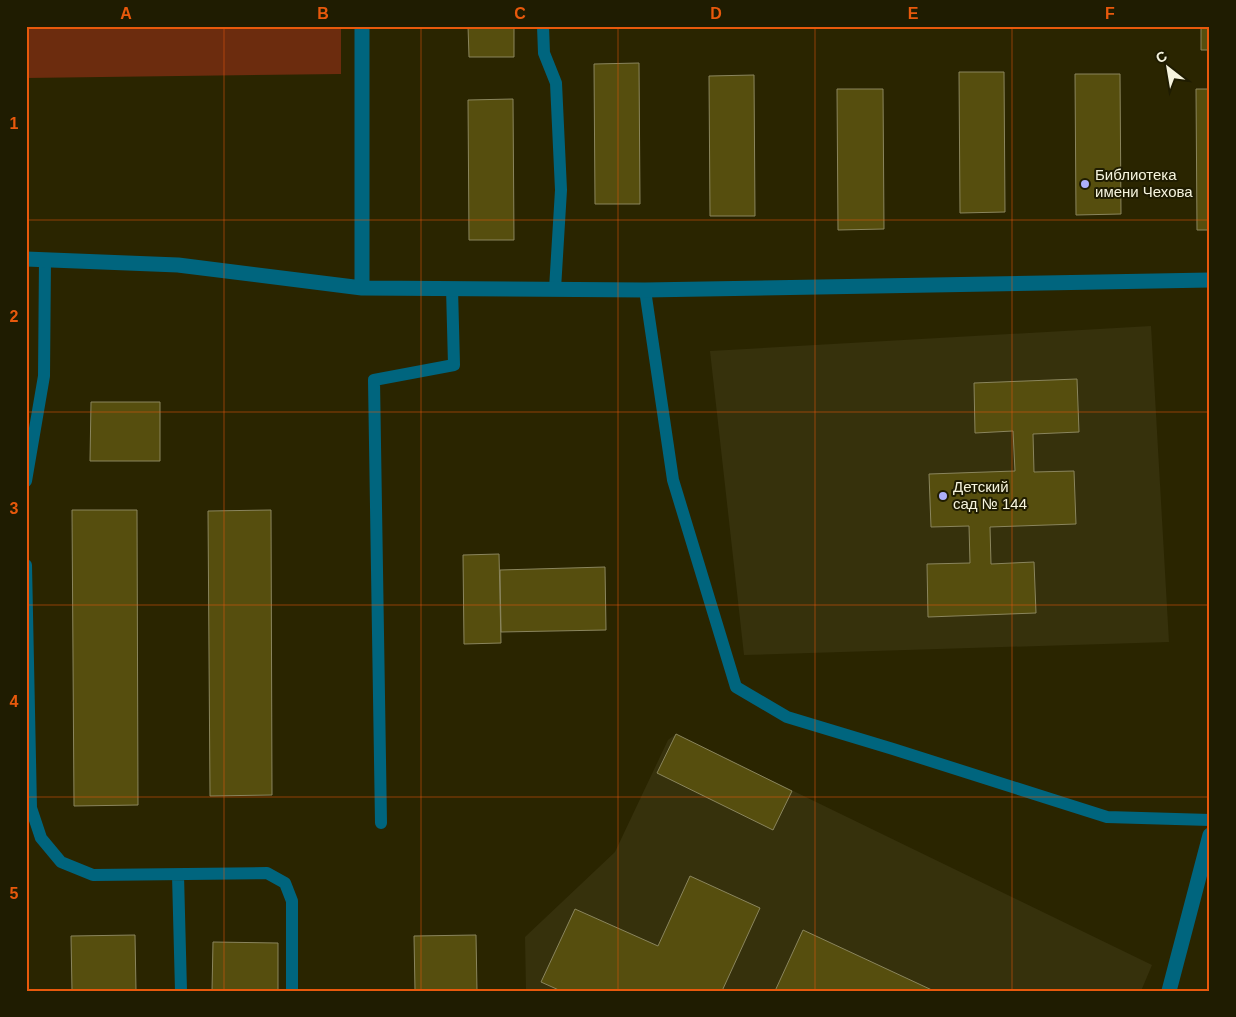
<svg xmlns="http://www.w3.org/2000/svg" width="1236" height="1017" font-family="Helvetica,sans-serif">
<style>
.built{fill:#36310c}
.green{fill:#6c2c0e}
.building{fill:#564e0e;stroke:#8a855d}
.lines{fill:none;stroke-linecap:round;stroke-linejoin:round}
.lane{stroke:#00657e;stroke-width:12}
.street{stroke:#00657e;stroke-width:15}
.grid{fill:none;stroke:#e8590c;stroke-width:1;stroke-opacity:0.55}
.poi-dot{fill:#adaffb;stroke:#1f1c01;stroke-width:2}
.labels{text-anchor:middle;stroke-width:4;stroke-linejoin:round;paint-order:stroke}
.poi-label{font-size:15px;fill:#f6f4de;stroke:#1f1c01;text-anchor:start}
.neatline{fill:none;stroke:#e8590c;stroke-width:2}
.grid-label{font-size:16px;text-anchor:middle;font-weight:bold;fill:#e8590c}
</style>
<rect width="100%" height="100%" fill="#2a2500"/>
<path class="built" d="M1151,326L1169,642L744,655L710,351Z
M676,734L1152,965L1141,991H526L525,937L615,852L668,740Z"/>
<path class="green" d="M26,26H341V74L26,78Z"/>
<path class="building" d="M468,26H514V57H469Z
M1201,26H1210V50H1201Z
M639,63L640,204H595L594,64Z
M959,72H1004L1005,212L960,213Z
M1075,74H1120L1121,214L1076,215Z
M754,75L755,216H710L709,76Z
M837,89H883L884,229L838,230Z
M1196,89H1210V230H1197Z
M513,99L514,240H469L468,100Z
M1077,379L1079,432L1033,434L1034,472L1074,471L1076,524L990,527L991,564L1034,562L1036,613L928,617L927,564L970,563L969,526L931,527L929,474L1015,471L1013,431L975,433L974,383Z
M91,402H160V461H90Z
M72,510H137L138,805L74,806Z
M271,510L272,795L210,796L208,511Z
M499,554L501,643L464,644L463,555Z
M605,567L606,630L501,632L500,570Z
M676,734L792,791L773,830L657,773Z
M690,876L760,908L722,991H561L541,982L575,909L658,946Z
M803,930L934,991H775Z
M135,935L136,991H72L71,936Z
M476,935L477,991H415L414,936Z
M213,942L278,943V991H212Z"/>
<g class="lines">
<path class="lane" d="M543,26L544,53L556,83L561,190L555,289
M645,290L673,480L736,687L787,717L893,749L1107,817L1210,820
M26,481L44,376L45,259
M26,565L31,808L41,838L61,862L93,875L267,873L285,883L292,901V991
M381,823L374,380L454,365L452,288
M178,875L181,991"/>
<path class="street" d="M26,259L178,265L362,288L645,290L1210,280
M362,288V26
M1169,991L1210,835"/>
</g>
<path class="grid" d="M224,26V991M421,26V991M618,26V991M815,26V991M1012,26V991M26,220H1210M26,412H1210M26,605H1210M26,797H1210"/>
<g class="poi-dot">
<circle cx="1085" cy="184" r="5"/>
<circle cx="943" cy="496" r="5"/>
</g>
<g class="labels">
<g class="poi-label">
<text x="1095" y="180">Библиотека<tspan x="1095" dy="17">имени Чехова</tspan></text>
<text x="953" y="492">Детский<tspan x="953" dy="17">сад № 144</tspan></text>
</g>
</g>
<rect width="1236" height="1017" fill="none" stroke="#1f1c01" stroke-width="55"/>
<g transform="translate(1168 68) rotate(329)" stroke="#1f1c01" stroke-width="4" paint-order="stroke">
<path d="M0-4L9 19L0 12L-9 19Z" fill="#f6f4de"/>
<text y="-8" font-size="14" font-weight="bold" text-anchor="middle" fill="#f6f4de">С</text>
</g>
<rect x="28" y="28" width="1180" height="962" class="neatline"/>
<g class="grid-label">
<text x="126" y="19">A</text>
<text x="323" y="19">B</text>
<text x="520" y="19">C</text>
<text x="716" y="19">D</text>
<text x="913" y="19">E</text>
<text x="1110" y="19">F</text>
<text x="14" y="129">1</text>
<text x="14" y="322">2</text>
<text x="14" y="514">3</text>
<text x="14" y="707">4</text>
<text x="14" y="899">5</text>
</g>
</svg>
